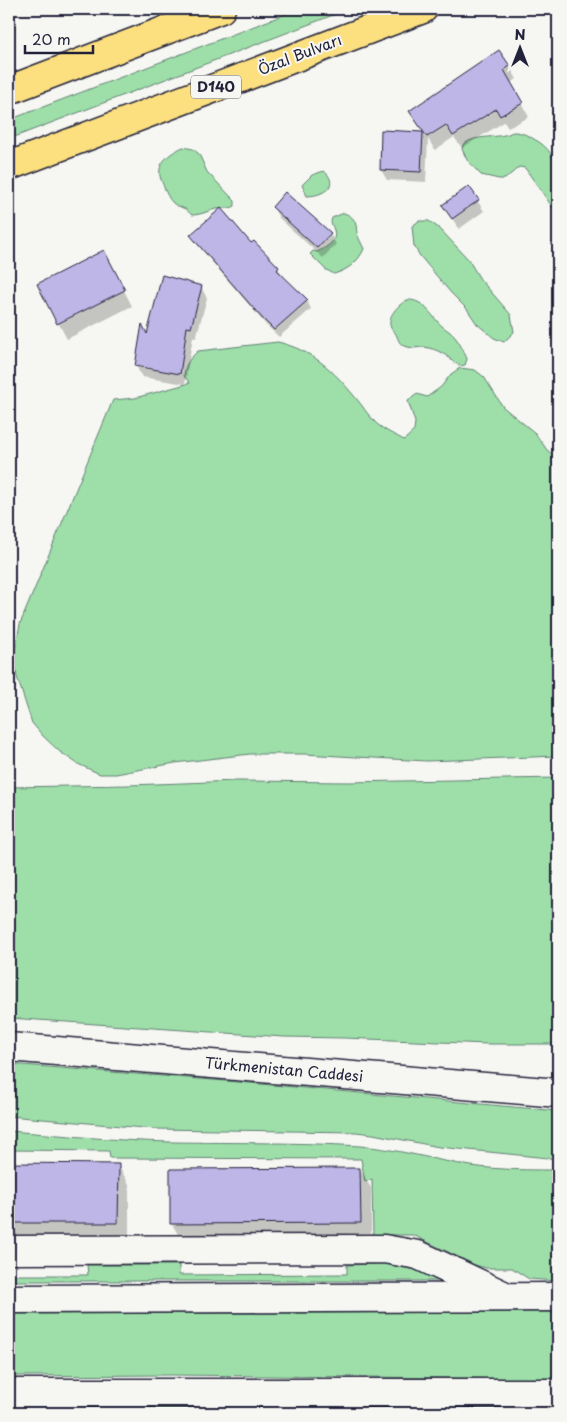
<svg xmlns="http://www.w3.org/2000/svg" width="567" height="1422" font-family="'Playpen Sans',sans-serif">
<style>
.green{fill:#9edfa9;stroke:#608072}
.shadow{fill:#0003}
.building{fill:#beb6e7;stroke:#22223b}
.lines{fill:none;stroke-linecap:round;stroke-linejoin:round}
.minor-casing{stroke:#22223b;stroke-width:31}
.highway-casing{stroke:#22223b;stroke-width:31}
.minor{stroke:#f6f6f2;stroke-width:28}
.highway{stroke:#fce080;stroke-width:28}
.labels{text-anchor:middle;stroke-width:4;stroke-linejoin:round;paint-order:stroke}
.shield{fill:#f6f6f2;stroke:#626272;stroke-width:1}
.shield-label{font-size:14px;font-weight:bold;fill:#22223b}
.street-label{font-size:15px;fill:#22223b;stroke:#f6f6f2}
</style>
<rect width="100%" height="100%" fill="#f6f6f2"/>
<filter id="ink" filterUnits="userSpaceOnUse"><feTurbulence type="fractalNoise" baseFrequency=".02" numOctaves="2"/><feDisplacementMap in="SourceGraphic" scale="10" xChannelSelector="R" yChannelSelector="G"/><feConvolveMatrix kernelMatrix="1 2 1 2 8 2 1 2 1" color-interpolation-filters="sRGB"/></filter>
<g filter="url(#ink)">
<path class="green" d="M299,9H349L9,139V120Z
M513,132C524,132 530,137 539,142C565,160 558,187 558,215L525,168L519,167L505,179H499L481,175L467,160L462,149L463,145C476,133 498,140 513,132Z
M183,147L193,149L199,154L207,172L235,201V206C228,210 223,207 216,209C208,211 200,215 192,215C189,213 187,209 183,208C179,206 176,206 173,203C167,197 165,189 162,182C154,165 168,154 183,147Z
M324,171C341,186 322,196 307,196L302,185L312,175Z
M344,213C355,217 356,222 357,233C358,238 362,244 364,249C358,262 348,270 334,274L325,269L310,254L313,251L317,252C325,248 338,242 334,230C332,224 330,224 332,218Z
M419,221H429L440,229L468,259L480,279L511,315L514,332L504,342L494,338L477,324L467,309L451,293L420,256L414,246L412,226Z
M407,300C422,299 429,312 438,322C441,326 446,329 450,332C458,339 463,349 467,359L465,365C455,368 451,357 442,353C437,350 430,348 424,347C419,347 413,349 408,347C399,345 399,341 396,334C395,332 392,331 391,328C386,317 398,305 407,300Z
M278,342C313,351 332,369 355,397C363,406 368,416 377,424C385,431 395,435 404,440L414,431L415,422L408,401L417,394L427,397L441,387L451,374L460,368L475,370L484,377L503,407L535,433L547,450L558,459V756L427,761L304,754H250L175,763L116,774H100L78,764L60,752L43,736L32,723L17,677L14,655L20,624L113,400L135,398L190,383L184,376C185,364 190,358 198,351Z
M558,778V1044H487L344,1038L284,1037L9,1018V787L129,785L237,781L349,782Z
M9,1064L238,1082L558,1111V1159L439,1147L373,1134L356,1132L155,1129L9,1116Z
M9,1131C63,1135 117,1141 171,1142C234,1143 297,1142 360,1146C398,1149 434,1160 471,1166C500,1170 529,1170 558,1170V1281L529,1279L512,1268H486L475,1265L413,1235H373L372,1179L365,1182L361,1159L110,1158L109,1151L9,1150Z
M399,1263L445,1281H9V1275H88L87,1265H179V1275L347,1274V1265Z
M558,1312V1379L170,1375L9,1376V1314Z
M149,1408L558,1409V1413H149Z"/>
<path class="shadow" d="M509,66L517,79L510,83L529,117L508,128L504,122L462,148L454,137L435,150L428,139L426,182L387,180L381,170L383,131L424,133L410,111Z
M469,188L484,211L459,229L444,206Z
M273,207L330,234L336,244L323,258L279,218Z
M191,235L251,245L278,268L283,276L282,277L307,301L311,309L279,337L266,325L196,243Z
M112,267L132,306L67,339L38,285Z
M201,287L207,298L196,338L193,337L185,384L142,377L136,366L147,336Z
M9,1164L118,1165L129,1184V1243L9,1242Z
M360,1169L371,1188V1242L183,1243L172,1224Z"/>
<path class="building" d="M499,50L510,66L504,70L523,103L500,116L496,109L453,136L446,125L427,137L409,111Z
M381,130L423,132L421,172L380,170Z
M469,186L479,200L452,219L442,205Z
M285,192L331,233L317,248L272,207Z
M221,208L251,243L254,241L279,267L277,270L308,300L274,330L261,317L190,235Z
M104,250L125,290L57,324L37,284Z
M162,275L202,286L191,328L187,327L180,374L135,366L142,324L147,334Z
M9,1163L119,1164L118,1223H9Z
M360,1168L361,1223L170,1224V1169Z"/>
<g class="lines">
<defs>
<path id="minor" d="M9,1047L558,1093
M9,1250L384,1249L418,1255L503,1295
M9,1299L558,1297
M9,1393H558"/>
<path id="highway" d="M9,90L221,9
M9,166L423,9"/>
</defs>
<use href="#minor" class="minor-casing"/>
<use href="#highway" class="highway-casing"/>
<use href="#minor" class="minor"/>
<use href="#highway" class="highway"/>
</g>
</g>
<g class="labels">
<rect class="shield" x="191" y="75.5" width="50" height="23" rx="4"/>
<g class="shield-label">
<text x="216" y="92">D140</text>
</g>
<g class="street-label">
<text transform="translate(300 55) rotate(-21)" y="5">Özal Bulvarı</text>
<text transform="translate(284 1070) rotate(5)" y="5">Türkmenistan Caddesi</text>
</g>
</g>
<rect width="567" height="1422" fill="none" stroke="#f6f6f2" stroke-width="30"/>
<rect x="15" y="15" width="537" height="1392" fill="none" stroke="#22223b" stroke-width="2" filter="url(#ink)"/>
<g transform="translate(520 48)" stroke="#f6f6f2" stroke-width="4" paint-order="stroke">
<path d="M0-4L9 19L0 12L-9 19Z" fill="#22223b"/>
<text y="-8" font-size="14" font-weight="bold" text-anchor="middle" fill="#22223b">N</text>
</g>
<path d="M25 45v8h68v-8" fill="none" stroke="#22223b" stroke-width="2.5"/>
<text x="32" y="45" font-size="15" fill="#22223b" stroke="#f6f6f2" stroke-width="4" paint-order="stroke">20 m</text>
</svg>
